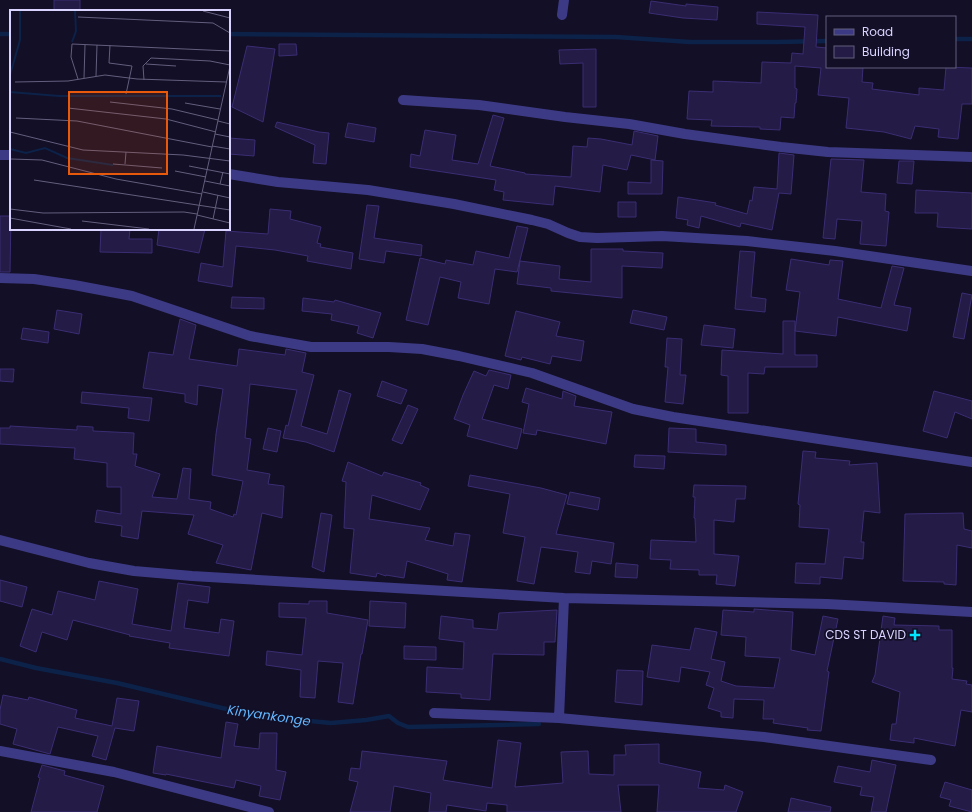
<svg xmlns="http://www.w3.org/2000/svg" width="972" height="812" font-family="Poppins,sans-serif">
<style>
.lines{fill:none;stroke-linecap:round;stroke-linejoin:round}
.stream{stroke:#0c2248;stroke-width:4.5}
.building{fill:#241b47;stroke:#3b2d73}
.street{stroke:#3d3a85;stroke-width:10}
.poi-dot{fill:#00e5ff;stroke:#130f26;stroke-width:1.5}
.labels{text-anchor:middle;stroke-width:3.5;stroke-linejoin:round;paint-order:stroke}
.poi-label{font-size:12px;fill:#d9d4ff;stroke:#130f26;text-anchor:end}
.water-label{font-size:13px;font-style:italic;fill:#62b6ff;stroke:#130f26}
.inset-river{fill:none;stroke:#0c2248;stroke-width:2}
.inset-road{fill:none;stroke:#625e7d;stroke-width:1}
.view{fill:#e8590c;fill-opacity:0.15;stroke:#e8590c;stroke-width:2}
.inset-edge{fill:none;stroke:#d9d4ff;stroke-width:2}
</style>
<rect width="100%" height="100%" fill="#130f26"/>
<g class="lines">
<path class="stream" d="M0,34H11
M229,34L616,37L690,42H777L827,41
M955,39H972
M0,659L36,668L117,683L256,716L331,723L366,720L389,716L398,723L408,727L539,724"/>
</g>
<path class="building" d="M54,0H80V11H54Z
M651,1L686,6V4L718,7L717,20L683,18L649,13Z
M757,12L818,15L816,47L827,48V67H863L862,82L873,83L872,89L919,95V88L944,90L946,67L972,68V104H962L958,139L938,137L939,129L915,126L911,139L884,132L846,128L849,98L818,95L821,68L795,66V88L797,89L796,103H795L794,118L781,117L780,130L760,129V127L711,126L712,120L687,119L689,91L713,92V81L761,83L762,62L791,63L792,53L803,54L805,27L757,24Z
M279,44H296L297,55L279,56Z
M247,46L275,49L263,122L232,107Z
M596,49V107H583V63L560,64L559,50Z
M493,115L504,118L490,166L525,173V174L571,177L573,146L587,147L588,138L601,139L632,145L634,131L658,136L655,160L631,155L627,170L603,165L600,192L555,186L553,205L503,200L504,192L494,190L496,180L410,167L411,154L420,156L425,130L456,135L452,160L478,164Z
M277,122L319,132L329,133L326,164L313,163L315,145L275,127Z
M348,123L376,128L374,142L345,137Z
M229,138L255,140L254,156L229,154Z
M779,153L794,155L791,194L779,193L772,230L741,223L740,227L701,216L699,228L687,225L688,220L676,218L678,197L716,203L715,205L747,214L750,200L752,201L754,187L777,189Z
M831,159L864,160L861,192L886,194L885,211L889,212L886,246L860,244L862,221L837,219L835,239L823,238Z
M651,160L663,161L662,194H628V182L651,183Z
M899,161H914L912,184L897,183Z
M916,190L972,193V229L937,227L938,213H915Z
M618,202H636V217H618Z
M367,205L379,206L374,238L422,245L421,256L386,251L384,263L359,259Z
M270,209L291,211L290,219L321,227L317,243L321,244L320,247L353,253L351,269L307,261L308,256L275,250L236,246L232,287L198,281L201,263L223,267L226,231L268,234Z
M0,216H11L10,272H0Z
M517,226L528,228L517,272L495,269L489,304L458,298L461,282L440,277L428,325L406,320L420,258L445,264L446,260L473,265L476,251L509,258Z
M101,229H130L129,239H152V253L100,252Z
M159,229H205L199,253L157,245Z
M591,249H623V251L663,253L662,268L622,266V298L551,291V288L517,284L520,261L560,266L559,279L591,282Z
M740,251L755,252L751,297L766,299L765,312L735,309Z
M791,259L829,265L830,260L843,261L838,299L881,308L892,266L904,268L894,305L911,308L907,331L838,317L836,336L795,331L800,292L786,290Z
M962,293L972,295L964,339L953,337Z
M232,297L264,298V309L231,308Z
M303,298L334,302L335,300L381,313L373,338L357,333L359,326L331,320L332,314L302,311Z
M57,310L82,314L79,334L54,329Z
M633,310L667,317L664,330L630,323Z
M516,311L560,322L556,336L584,341L581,361L552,356L550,364L522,357L521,360L505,356Z
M180,319L196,325L189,359L237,366L239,349L285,355L286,349L306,353L302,372L314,375L301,426L327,434L339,390L351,394L334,452L306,442L283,438L286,425L288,426L297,390L250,384L245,438L251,439L247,470L270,474L268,484L284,486L282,518L262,513L251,570L216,563L223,545L188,534L194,515L142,511L138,539L121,536L122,526L95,522L97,510L121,514V487H107V463L74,459L75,448L0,444V428H10V426L77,430V426L93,427V431L134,433L133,454H137L135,466L160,474L152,497L177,499L183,468L191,469L189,499L211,502L210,509L233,517L234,514L236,515L243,481L212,475L216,434L223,389L198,385L197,405L185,402V394L143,388L149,352L173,355Z
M783,321H795V355H817V367H765L764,374L748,373V413H728V376L721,375L722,350L783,354Z
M704,325L735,329L733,348L701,345Z
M23,328L49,332L48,343L21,339Z
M667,338L682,339L680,375H686L683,404L665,402L668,367H665Z
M0,369H14L13,382L0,381Z
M489,370L511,375L508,389L494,385L482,419L522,429L517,449L467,436L470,425L454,419L463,395L474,371L486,376Z
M382,381L407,390L401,404L377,396Z
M526,388L562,399L563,391L576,396L574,406L612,412L606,444L537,430L536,435L523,433L529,404L522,402Z
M934,391L972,401V419L955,412L947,438L923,431Z
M82,392L152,398L149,421L128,418L129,408L81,403Z
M408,405L418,409L402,444L392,440Z
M268,428L281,431L277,452L263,449Z
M669,428L696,429V442L726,445V455L668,452Z
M803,451L816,452L815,458L850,461L849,465L877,463L880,513L864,511L861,542H864L863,559L844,557L842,579L820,577V584L795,583L796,563L825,564L829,529L799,527L800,505L798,504Z
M635,455L665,456L664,469L634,467Z
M348,462L382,476L384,472L421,483L420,485L429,489L420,510L372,495L369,519L430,528L425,540L453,546L455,533L470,535L462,582L447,580L448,574L407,561L404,578L386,575V576L377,573L376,577L350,573L354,529L344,528L346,482L342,481Z
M470,475L541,488L567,495L556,534L614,543L611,564L592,561L590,574L575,572L578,552L541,547L534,584L517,581L525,537L503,533L510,494L468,486Z
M694,485L746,486L745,499H736L734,522L714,520V554L739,556L735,586L716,584L717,575H699V570L670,569L671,560L650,559L651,540L696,542L695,518H694L695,497H693Z
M570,492L600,498L598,510L567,504Z
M321,513L332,515L324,572L312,567Z
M963,513L964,529L972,531V548L957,545L956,585L944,584V582L903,581L905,514Z
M616,563L638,565L637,578L615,577Z
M0,580L27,587L22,607L0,601Z
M99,581L138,589L132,624L171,631L178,583L210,587L208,603L188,600L184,628L219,633L221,619L234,621L229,656L169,648L170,643L129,636L130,635L73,620L67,640L42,632L36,652L20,646L32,609L52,615L58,591L95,600Z
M309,601H327V613L368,620L362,654H361L353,704L338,702L343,663L318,661L315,698L300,697L301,670L266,665L267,651L302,655L306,618L279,617V603L309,604Z
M370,601L406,603L405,628L369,626Z
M754,609L793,612L791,650L815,655L823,616L838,619L827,671L829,672L821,731L807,730L808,728L773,723L774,719H763L764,700L734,699L733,718L721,717V712L708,708L714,688L706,685L710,672L681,667L679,682L647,677L652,645L690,650L695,628L717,632L711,659L725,662L721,681L736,686L774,688L780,658L745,656L746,637L721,635L723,610L754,612Z
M557,610L555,642H544V655L493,654L490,700L461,698V694L426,692L427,667L463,669L464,642L439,639L441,616L473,620V628L497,630L499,613Z
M883,616L895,618L894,625L939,626V630H952V668H953L952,679L967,681L966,684L972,685V712L961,710L955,746L914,738V743L890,740L892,724H896L900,692L872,682L875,675Z
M404,646L436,647V660L404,659Z
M617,670L643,671L642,705L615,702Z
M3,695L28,700L29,697L77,710L75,718L112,726L117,698L139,701L134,731L115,728L106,760L92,756L98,736L58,727L50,754L13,744L17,729L0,724V710Z
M226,722L238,724L234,746L259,749L260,733H277L276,770L286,772L280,800L259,796L261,786L236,780L234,788L166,774V775L153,773L157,746L221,758Z
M498,740L521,743L515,787L563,783L561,752L588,751L589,774L614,775V755H626L625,745L659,744V763L701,772L698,788L724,790L725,785L743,792L736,812H657L659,785H618L621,812H507V805L487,803L486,811L447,805L446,812H429L431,793L394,786L390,812H350L358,782L349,780L351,768L360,769L362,751L447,761L443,780L492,788Z
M872,760L896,765L886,812H871L874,797L860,795L862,787L834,782L838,766L870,772Z
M42,765L65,771L64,775L104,786L97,812H31L40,778L38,777Z
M945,782L972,790V812L949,806L951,800L940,797Z
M791,798L831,807L830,812H788Z"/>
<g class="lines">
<path class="street" d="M562,15L564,0
M403,100L479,105L565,117L629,124L685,134L781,147L828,152L972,157
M0,155H11
M229,174L278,182L368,190L454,204L532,220L548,224L568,233L580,237L597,238L662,236L747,241L835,251L972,271
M0,278L34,279L74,285L132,296L250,336L311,347H389L422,349L459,356L532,373L633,409L673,417L972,462
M0,540L89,563L134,571L192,576L564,598L827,604L972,612
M434,713L559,718L764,737L931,760
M559,718L564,598
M0,751L114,772L269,812"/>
</g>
<path class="poi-dot" d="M913 629h4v4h4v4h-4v4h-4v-4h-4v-4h4z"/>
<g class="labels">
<g class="poi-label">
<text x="906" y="639">CDS ST DAVID</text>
</g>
<g class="water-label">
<text transform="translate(269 715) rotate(8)" y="5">Kinyankonge</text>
</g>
</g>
<g transform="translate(10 10)">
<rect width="220" height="220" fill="#130f26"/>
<path class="inset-river" d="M62,32L66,21L65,1M0,65L10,30V1M0,82L49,86H211M0,139L16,143L35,138L57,148L103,155"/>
<path class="inset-road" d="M193,1L220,8M68,7L203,13L220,23M100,35L99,53L122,56L116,84M136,54L166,56M86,66L87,35M74,68L75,35M68,69L61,47L62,34L220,41M134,70L133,56L141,48L200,51L220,55M5,72L58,71L95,65L127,69L216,72M100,92L162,99L208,110M175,93L210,99M58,98L156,109L206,122M6,108L67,111L202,137M208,111L220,114M0,122L73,140L173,145L220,151M205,124L220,127M202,136L220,139M1,149L32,150L106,169L192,184M103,154L152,158M115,154L116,142M179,156L220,164M165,161L196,167M24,170L220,200M195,171L220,176M210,174L213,162M193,182L220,188M0,199L33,203L174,202L187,204M187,205L220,213M0,208L61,219M203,209L208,185M72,211L139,219M184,219L220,56"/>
<path class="view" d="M59,82H157V164H59Z"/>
<rect width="220" height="220" class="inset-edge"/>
</g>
<rect x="826" y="16" width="130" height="52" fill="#130f26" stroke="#625e7d"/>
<rect x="834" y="29" width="20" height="6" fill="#3d3a85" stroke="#625e7d"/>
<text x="862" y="36" font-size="12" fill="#d9d4ff">Road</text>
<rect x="834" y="46" width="20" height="12" fill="#241b47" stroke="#625e7d"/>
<text x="862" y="56" font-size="12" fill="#d9d4ff">Building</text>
</svg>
